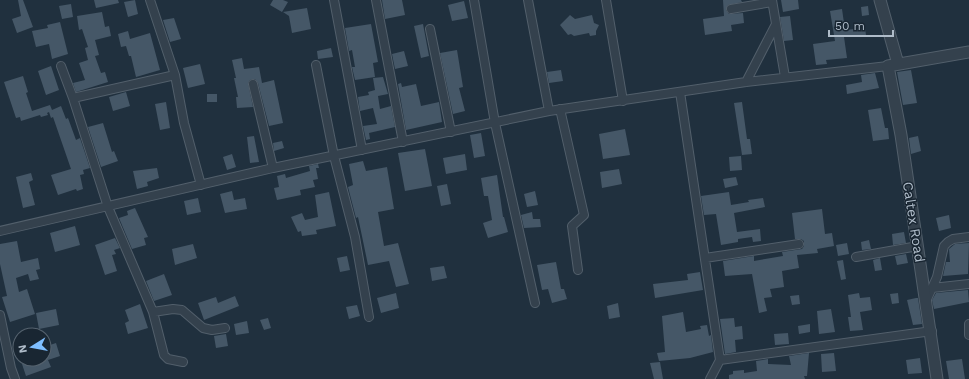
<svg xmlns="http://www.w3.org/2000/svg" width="969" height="379" font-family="'Work Sans',sans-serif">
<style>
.building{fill:#455767}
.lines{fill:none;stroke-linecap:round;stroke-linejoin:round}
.minor-casing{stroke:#525f6b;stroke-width:10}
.tertiary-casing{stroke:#525f6b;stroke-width:13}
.minor{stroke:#34414d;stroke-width:8}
.tertiary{stroke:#34414d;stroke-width:11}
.labels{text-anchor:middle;stroke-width:3;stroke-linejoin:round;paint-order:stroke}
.street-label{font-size:14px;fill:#afbcc9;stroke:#192632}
</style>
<rect width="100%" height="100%" fill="#20303e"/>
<path class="building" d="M18,0H23L33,27L17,33L12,19L21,16Z
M94,0H118L119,3L96,8Z
M135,0L138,14L128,17L124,2Z
M273,0H283L288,2L282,12L270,5Z
M382,0H402L405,15L385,19Z
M723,0H741L742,2L728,5L726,10L729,14L743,13L744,23L731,25L732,31L705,35L703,19L724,16Z
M781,0H798L799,9L783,12Z
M464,1L468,18L452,21L448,5Z
M71,4L73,17L62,19L59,6Z
M868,6L869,15L862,16L861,7Z
M307,8L311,29L292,33L289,16L283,12Z
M842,9L845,30L865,28L866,35L844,37L847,58L826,60L827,64L816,65L813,44L835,41L830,11Z
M102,12L105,27L109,26L111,36L95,40L99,55L95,56L101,73L105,72L108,82L76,92L73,83L85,80L79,63L88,60L85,48L88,47L82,29L79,30L77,16Z
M570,15L575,19L592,15L594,23L599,25L596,31V35L590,36L589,33L574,36L571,34L568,35L560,25Z
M790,16L793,40L784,41L780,17Z
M174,18L181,39L170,42L163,20Z
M60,22L68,54L52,59L49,44L36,47L32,31L48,28L47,25Z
M371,24L378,62L373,63L375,77L355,80L352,67H355L352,50L349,51L345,28Z
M423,24L429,56L421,58L414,26Z
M128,31L130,39L150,33L160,70L136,77L131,56H129L126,46L121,47L118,34Z
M331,48L333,57L318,59L317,51Z
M457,50L463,87L459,88L465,111L453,114L440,53Z
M404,51L408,66L395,69L392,54Z
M242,58L244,69L259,67L262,83L274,80L283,123L269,126L258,83L255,79L250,80L248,83L253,107L237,108L236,97H238L234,78H236L232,60Z
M200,64L205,84L188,88L183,68Z
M51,66L59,90L46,95L38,71Z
M561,70L563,81L549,83L547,72Z
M911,70L917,103L903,105L897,72Z
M875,73L879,88L847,94L846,85L862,82L861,75Z
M23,76L28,92L26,93L32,111L50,105L52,110L61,106L66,119L68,118L76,140L80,138L90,168L83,170L84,174L80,175L83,189L77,191L76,189L58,195L51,175L71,169L53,117L51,118L49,112L47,113L48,115L41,117L40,115L21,121L20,117L16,118L4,82Z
M383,77L388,94L378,96L380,109L391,106L395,127L369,133L370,139L366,140L363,126L377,124L373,108L360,111L358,97L369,95L368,92L375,90L373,78Z
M401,83L402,87L416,84L421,106L439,102L442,122L406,130L398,84Z
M126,92L130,106L113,111L109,97Z
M207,94H217V102H207Z
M166,102L170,128L160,130L155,104Z
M742,102L747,139H750L752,154L742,155L734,103Z
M881,108L885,128H888L889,139L873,141L868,110Z
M103,123L112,152L114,151L118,161L101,167L88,127Z
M625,129L630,155L603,159L599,134Z
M481,133L485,156L474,158L470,135Z
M254,136L259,162L250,163L247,137Z
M918,136L921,151L911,154L909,138Z
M282,141L284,148L274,151L273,143Z
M425,149L432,186L405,191L398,153Z
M232,154L236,167L227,170L223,157Z
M465,154L467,170L446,174L443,158Z
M741,156L742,170L730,171L729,157Z
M363,161L366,171L387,167L394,209L378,212L384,246L398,243L409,284L396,287L389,261L368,265L358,217L356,218L348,187L353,185L349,164Z
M318,164L319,168H316L318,179L313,180L315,187L300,190L301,195L277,200L274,188L279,187L277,176L285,174L286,178L310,171L309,166Z
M157,168L159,178L147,182L148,186L137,189L133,171Z
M619,169L622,184L602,188L600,172Z
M31,173L33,180L29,182L35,205L23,208L16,177Z
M497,175L503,217H504L508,232L488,238L483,223L492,220L488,196H484L481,178Z
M736,177L738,185L725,188L723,179Z
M447,184L451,204L441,206L437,186Z
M232,191L234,200L245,198L247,209L225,213L220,194Z
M535,191L538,205L527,207L524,194Z
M329,192L336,226L316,230L317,234L302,236L301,231L298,232L291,217L302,213L305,220L318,217L315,195Z
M729,192L731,205L749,202L748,200L763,198L765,207L734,213L737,232L760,229L761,241L753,242L752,237L738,239V242L721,245L716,214L704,215L701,196Z
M198,198L201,212L187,215L184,201Z
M135,208L148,237L144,238L146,245L132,249L119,218L128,215L127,211Z
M822,209L825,234L832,233L834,246L817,249L818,253L797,255L799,268L782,271L784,287L770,289L772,297L764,298L767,311L759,313L752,274L725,276L723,261L754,256V261L783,256L782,252L802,249L804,246V241L801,239H795L792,213Z
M532,212L533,219H540L541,227L524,228L521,215Z
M949,215L951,228L939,231L936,218Z
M75,226L80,245L55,252L50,233Z
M904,232L906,243L893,245L892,234Z
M115,238L120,248L114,250L116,254L112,255L117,271L105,275L95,245Z
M869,240L871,249L862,250L861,242Z
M17,241L21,262L38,258L40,269L36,270L39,279L30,281L28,274L16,278L19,292L27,289L35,314L10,322L2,297L7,296L0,264V244Z
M847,243L849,254L838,256L836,245Z
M969,243L968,274L943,276L946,262H950L949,249L955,244Z
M193,244L197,258L175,265L172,249Z
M906,254L908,263L897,265L895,256Z
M347,256L350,270L340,272L337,258Z
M880,258L882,270L875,271L873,260Z
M843,260L846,279L841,280L837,261Z
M556,262L561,289H564L567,299L552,303L548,289L542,290L537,265Z
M444,266L447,278L432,281L430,268Z
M700,272L703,290L655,298L653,284L688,280L687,274Z
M164,274L172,295L154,301L146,281Z
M968,290L969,302L934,309L932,300L936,293Z
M396,293L399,308L381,313L377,298Z
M859,293L860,298L870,297L872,310L860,312L863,330L850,331L848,317H851L848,295Z
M898,293L899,303L892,304L890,294Z
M799,295L800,304L792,305L790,296Z
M235,296L239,306L204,320L198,303L216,297L218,303Z
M916,298H918L922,324L913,325L907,300Z
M618,303L620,317L609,319L607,306Z
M140,304L148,328L128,334L125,323L129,321L125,310Z
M357,305L360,316L349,319L346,307Z
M56,309L59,325L39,329L36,313Z
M831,309L835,332L819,334L817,311Z
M683,312L686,332L701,329L700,326L707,325L709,336L711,335L713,352L690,358L659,361L657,353L665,352L662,316Z
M268,318L271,328L264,330L260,320Z
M734,318L735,327L742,326L743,339L735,340L736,352L725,354L720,319Z
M247,321L249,333L236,335L234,324Z
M810,324V332L799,334L798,326Z
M788,333L789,344L775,345L774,334Z
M226,334L228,346L216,348L214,336Z
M56,343L60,356L48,360L51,367L26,376L22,364L35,359H44V347Z
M809,353L807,376H804L805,379H729V375L733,374V371L744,370V373L757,371L756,361L768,359V364L791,365L789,356Z
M834,353L836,371L822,372L821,354Z
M920,358L922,373L908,374L906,360Z
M962,359L965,379H949L946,361Z
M660,362L663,379H654L650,363Z"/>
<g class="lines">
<defs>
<path id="minor" d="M150,0L175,75L184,123L201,185
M334,0L362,150
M376,0L403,142
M474,0L495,123L535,303
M528,0L549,111
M606,0L623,101
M772,0L785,77
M731,9L772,2
M430,29L451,132
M316,65L334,156L355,237L369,317
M61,66L73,98
M175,75L73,98L108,207L153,312L164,355L168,359L183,362
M746,82L776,24
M253,84L273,168
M680,92L720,360L710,379
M560,109L584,215L572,226L578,270
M0,231L273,168L549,111L746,82L888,66
M856,257L918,246
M705,258L799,244
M932,288L969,284
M927,299L937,277L944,246L948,242L953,239L969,237
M153,312L173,309L182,310L203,328L212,330L225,328
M0,315L11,368L15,379
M969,324V335
M720,360L932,331"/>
<path id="tertiary" d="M880,0L898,64
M937,379L901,135L888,66L969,52"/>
</defs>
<use href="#minor" class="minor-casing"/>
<use href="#tertiary" class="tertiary-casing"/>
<use href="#minor" class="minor"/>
<use href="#tertiary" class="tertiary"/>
</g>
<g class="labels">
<g class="street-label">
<text transform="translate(914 222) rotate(81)" y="5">Caltex Road</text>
</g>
</g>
<g transform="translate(32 347) rotate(259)"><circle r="19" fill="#192632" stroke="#55626e"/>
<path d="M0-3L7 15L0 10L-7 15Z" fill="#7ebeff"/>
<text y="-6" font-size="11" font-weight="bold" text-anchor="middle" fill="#afbcc9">N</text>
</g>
<path d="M829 30v6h64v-6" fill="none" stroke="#afbcc9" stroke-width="2"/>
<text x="835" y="30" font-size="12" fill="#afbcc9" stroke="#192632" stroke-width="3" paint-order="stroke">50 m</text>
</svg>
